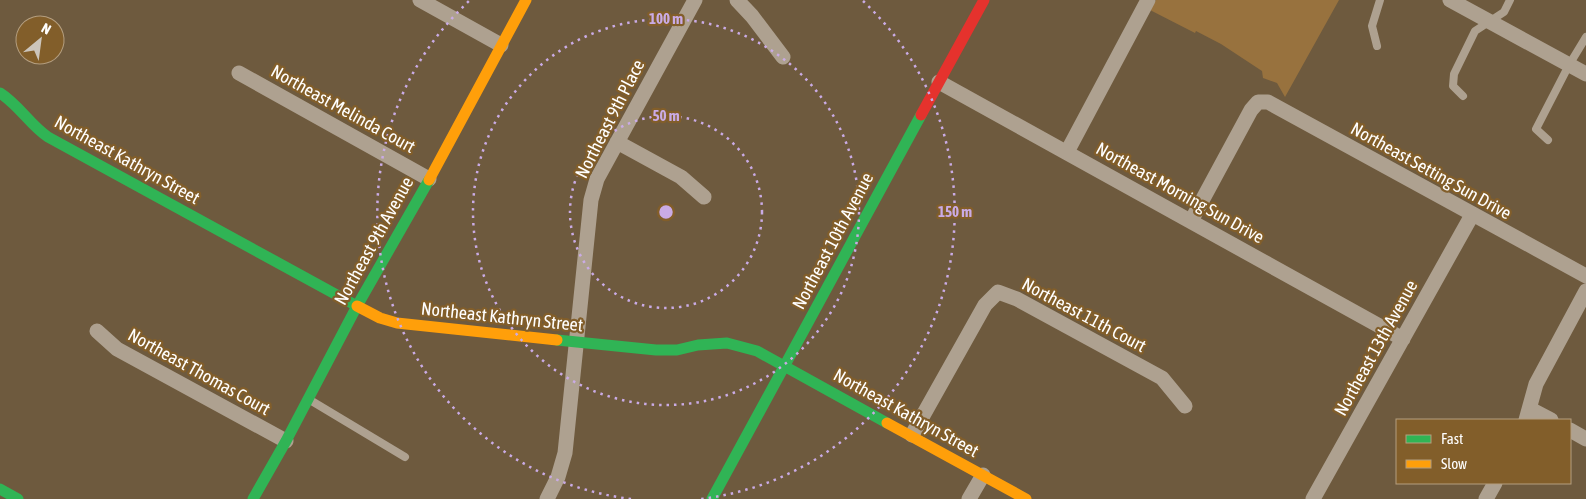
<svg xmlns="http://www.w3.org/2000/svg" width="1586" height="499" font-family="'Asap Condensed',sans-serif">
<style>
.green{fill:#98723e}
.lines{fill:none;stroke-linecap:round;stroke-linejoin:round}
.lane{stroke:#aea190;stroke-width:8}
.street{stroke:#aea190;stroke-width:15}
.fast{stroke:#30b455;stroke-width:11}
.slow{stroke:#ff9f0a;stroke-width:11}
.jam{stroke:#e5322d;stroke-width:11}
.ring{fill:none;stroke:#caabe5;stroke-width:2.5;stroke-dasharray:2.5 5}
.labels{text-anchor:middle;stroke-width:4.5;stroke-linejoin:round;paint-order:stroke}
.street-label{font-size:18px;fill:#fff;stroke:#825e2a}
.centre{fill:#caabe5;stroke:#825e2a;stroke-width:2.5}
.ring-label{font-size:15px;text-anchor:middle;font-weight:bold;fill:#caabe5;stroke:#825e2a;stroke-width:4.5;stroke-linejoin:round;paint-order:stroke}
</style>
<rect width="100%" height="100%" fill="#6e5a3e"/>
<path class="green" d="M1156,0H1339L1285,97L1277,83L1263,78L1262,71L1221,44L1196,31L1195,33L1150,10Z"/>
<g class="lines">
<path class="lane" d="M1377,46L1372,26L1380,0
M1463,96L1453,86L1454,74L1475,31L1504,12L1510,0
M1548,140L1536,129L1569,65L1586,37
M310,400L405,457"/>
<path class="street" d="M420,0L501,45
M737,0L752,16L783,57
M1450,0L1586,74
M239,73L429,179
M939,82L1403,339
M617,142L681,177L704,197
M1067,152L1148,0
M1191,221L1251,110L1258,102H1268L1586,276
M97,331L117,349L286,441
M1530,409L1551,420
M1526,420L1536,384L1586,291
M1570,430L1586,439
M912,435L985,305L998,292L1017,299L1162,378L1185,406
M547,499L558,477L565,453L591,200L597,179L695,0
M969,499L983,475
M1313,499L1472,215
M1486,499L1495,483"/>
<path class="fast" d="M0,93C19,105 30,125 48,137L357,306
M557,340L656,350H677L698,345L727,343L757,351L887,423
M0,489L18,499
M253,499L286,441L357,306L429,180
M712,499L921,115"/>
<path class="slow" d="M429,180L526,0
M357,306L380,318L397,323L557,340
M887,423L1026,499"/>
<path class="jam" d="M921,115L984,0"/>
</g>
<g class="ring">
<circle cx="666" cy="212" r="96"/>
<circle cx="666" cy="212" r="193"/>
<path d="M631 499A289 289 0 0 1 469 1M863 1A289 289 0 0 1 701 499"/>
</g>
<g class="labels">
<g class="street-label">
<text transform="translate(343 109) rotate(29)" y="6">Northeast Melinda Court</text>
<text transform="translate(610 119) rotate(-63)" y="6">Northeast 9th Place</text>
<text transform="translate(127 160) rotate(29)" y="6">Northeast Kathryn Street</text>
<text transform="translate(1431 171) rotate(29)" y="6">Northeast Setting Sun Drive</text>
<text transform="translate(1180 193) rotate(29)" y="6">Northeast Morning Sun Drive</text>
<text transform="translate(374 241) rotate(-61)" y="6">Northeast 9th Avenue</text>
<text transform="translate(833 241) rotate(-62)" y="6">Northeast 10th Avenue</text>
<text transform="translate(1084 315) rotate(28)" y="6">Northeast 11th Court</text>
<text transform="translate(502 317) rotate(6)" y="6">Northeast Kathryn Street</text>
<text transform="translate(1376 348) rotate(-61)" y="6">Northeast 13th Avenue</text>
<text transform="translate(199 372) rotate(29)" y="6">Northeast Thomas Court</text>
<text transform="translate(906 413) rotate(29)" y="6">Northeast Kathryn Street</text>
</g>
</g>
<circle cx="666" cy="212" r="8" class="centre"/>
<g class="ring-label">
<text x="666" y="24">100 m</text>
<text x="666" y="121">50 m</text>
<text x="955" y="217">150 m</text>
</g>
<rect x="1396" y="419" width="175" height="65" fill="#825e2a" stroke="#b49e7f"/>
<rect x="1406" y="435" width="25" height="8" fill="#30b455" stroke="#b49e7f"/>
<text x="1441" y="444" font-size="15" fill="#ffffff">Fast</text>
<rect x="1406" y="460" width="25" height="8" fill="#ff9f0a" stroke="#b49e7f"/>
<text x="1441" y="469" font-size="15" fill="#ffffff">Slow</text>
<g transform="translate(40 40) rotate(29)"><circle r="24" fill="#825e2a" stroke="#b49e7f"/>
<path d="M0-4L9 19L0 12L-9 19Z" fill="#ccc5bb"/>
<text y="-8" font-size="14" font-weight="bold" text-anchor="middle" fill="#ffffff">N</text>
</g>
</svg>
